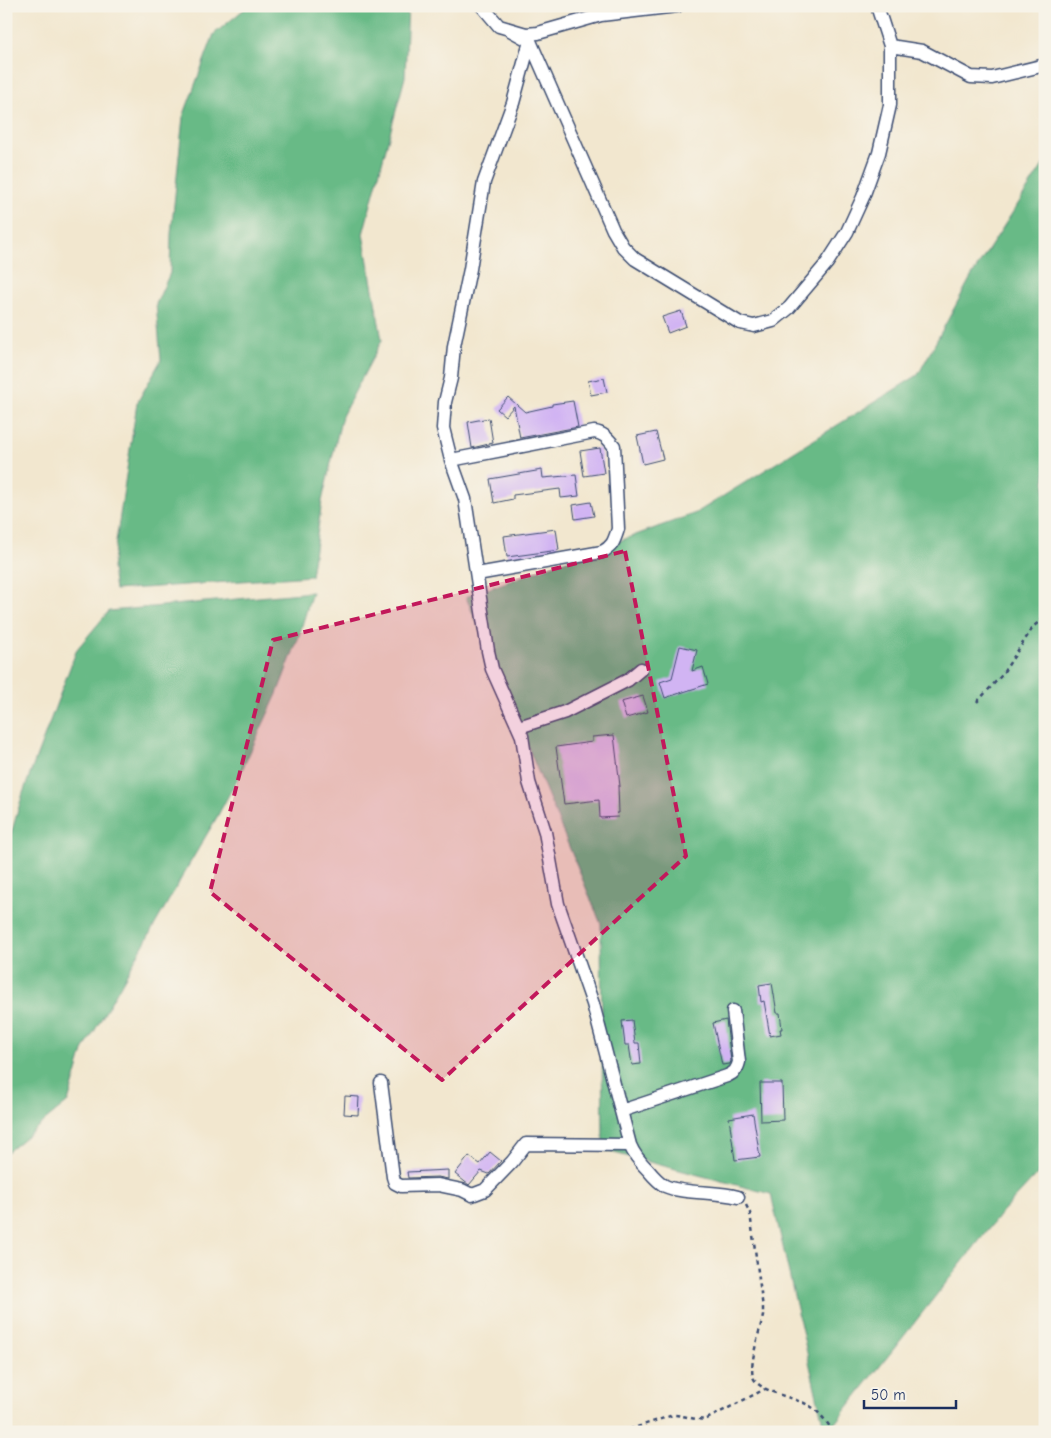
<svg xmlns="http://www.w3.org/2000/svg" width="1051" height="1438" font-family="'Comic Neue',sans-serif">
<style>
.forest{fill:#68ba86;stroke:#427472}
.building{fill:#d1b4f3}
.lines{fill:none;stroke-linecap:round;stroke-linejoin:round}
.minor-casing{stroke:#3b4b6f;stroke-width:15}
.path{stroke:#3b4b6f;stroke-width:2.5;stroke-dasharray:4 4;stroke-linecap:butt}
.minor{stroke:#fff;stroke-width:12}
.marked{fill:#c2185b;fill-opacity:0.2;stroke:#c2185b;stroke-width:4;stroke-dasharray:10 6;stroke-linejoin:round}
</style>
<rect width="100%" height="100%" fill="#f7f3e8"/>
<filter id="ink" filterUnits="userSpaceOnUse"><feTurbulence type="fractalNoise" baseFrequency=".02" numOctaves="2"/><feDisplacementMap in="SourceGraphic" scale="10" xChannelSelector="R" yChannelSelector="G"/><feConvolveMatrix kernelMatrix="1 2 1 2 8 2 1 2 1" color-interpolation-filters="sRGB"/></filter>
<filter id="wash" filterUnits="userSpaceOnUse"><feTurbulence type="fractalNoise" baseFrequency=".0096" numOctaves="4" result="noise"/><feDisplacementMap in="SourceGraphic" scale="20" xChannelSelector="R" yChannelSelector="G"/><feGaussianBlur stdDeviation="1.12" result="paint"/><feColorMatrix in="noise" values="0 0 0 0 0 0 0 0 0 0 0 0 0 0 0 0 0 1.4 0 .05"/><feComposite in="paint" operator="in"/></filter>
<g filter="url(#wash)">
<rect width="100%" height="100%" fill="#f2e7cf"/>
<path class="forest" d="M248,6H408L405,77L363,234L382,340L342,416L322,501L311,576L115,590L112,568L137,403L161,360L156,304L170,273L171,234L183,117L214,34Z
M1045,162V1166L1002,1212L828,1432H825L771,1194L603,1150L601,924L466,597L696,513L918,375L971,277Z
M312,592L298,639L277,694L240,774L217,817L190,863L83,1051L68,1102L6,1153V851L23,793L77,649L109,611Z"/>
<g id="blocks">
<path class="building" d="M681,311L686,326L668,333L662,317Z
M604,378L607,392L591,395L588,381Z
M508,397L525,412L552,406V404L573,401L578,427L520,438L514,406L505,416L497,409Z
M489,418L493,443L472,448L468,422Z
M656,432L663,459L643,464L637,436Z
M600,448L604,473L584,476L580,451Z
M542,470L543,478L576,475L579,496L561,498L560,489L513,495V499L494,503L490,479Z
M591,502L594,516L575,519L573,505Z
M556,529L559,550L507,557L504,536Z
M680,646L697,650L692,671L703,667L708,684L665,698L660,682L672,678Z
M643,696L648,712L626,718L621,702Z
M614,735L620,786H618L619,813H617L618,817L600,818L599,800L564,804L556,747L592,742V737Z
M772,983L777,1013H780L782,1029H780L781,1034L770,1036L764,1001L761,1002L759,985Z
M632,1020L635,1043H639L641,1064L632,1065L629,1045H625L622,1021Z
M726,1020L731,1061L730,1064L722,1065L713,1023Z
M760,1083H782L783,1120L761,1121Z
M345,1096L359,1097L358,1115L344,1114Z
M753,1114L760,1157L735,1160L729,1118Z
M490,1152L501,1161L489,1174L481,1171L469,1185L455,1174L469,1156L480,1164Z
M448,1170V1179L438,1177L408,1178L407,1172Z"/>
</g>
</g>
<g filter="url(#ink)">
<use href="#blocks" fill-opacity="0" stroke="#3b4b6f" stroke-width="1"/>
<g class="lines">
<defs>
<path id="minor" d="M482,6L499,26L526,34L538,33L601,15L677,6
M510,30L530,41L513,103L484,182L470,269L454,346L451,378L445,402L443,428L451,460L465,499L488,651L492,669L522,736L529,782L545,832L558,904L593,1004L630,1145C634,1155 640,1162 648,1170C653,1176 658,1182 665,1186C683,1194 716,1191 738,1197
M530,41L613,230L623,247L635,259L740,323L754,326L773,321L789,308L827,263L847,232L863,197L879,153L890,105V46L877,6
M890,46L922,51L971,77L992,78L1045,65
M451,460L594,432C604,433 608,439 614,446L618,529C614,541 613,546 602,552L477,574
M519,727L565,712L628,680L641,669
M381,1083L393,1177L395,1183L401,1186L438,1185L462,1190L472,1195L485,1190L512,1162L526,1144L630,1145
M621,1111L727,1076C734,1073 737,1070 739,1062L733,1011"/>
</defs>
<use href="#minor" class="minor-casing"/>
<path class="path" d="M977,702L1001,676L1034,626L1045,617
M746,1205L750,1213L763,1308V1316C760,1330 749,1364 753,1377C758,1392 797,1398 810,1406C820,1412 827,1423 834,1432
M622,1432L673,1415C685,1415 695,1421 707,1419L765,1389"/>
<use href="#minor" class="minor"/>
</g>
</g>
<path class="marked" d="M625,551L686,856L442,1080L210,892L273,640Z"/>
<rect width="1051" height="1438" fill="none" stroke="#f7f3e8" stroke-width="25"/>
<path d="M864 1400v8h92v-8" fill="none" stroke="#1b2f5e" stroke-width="2.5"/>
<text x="871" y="1400" font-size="15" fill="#1b2f5e" stroke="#f7f3e8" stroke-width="4" paint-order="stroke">50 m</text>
</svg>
